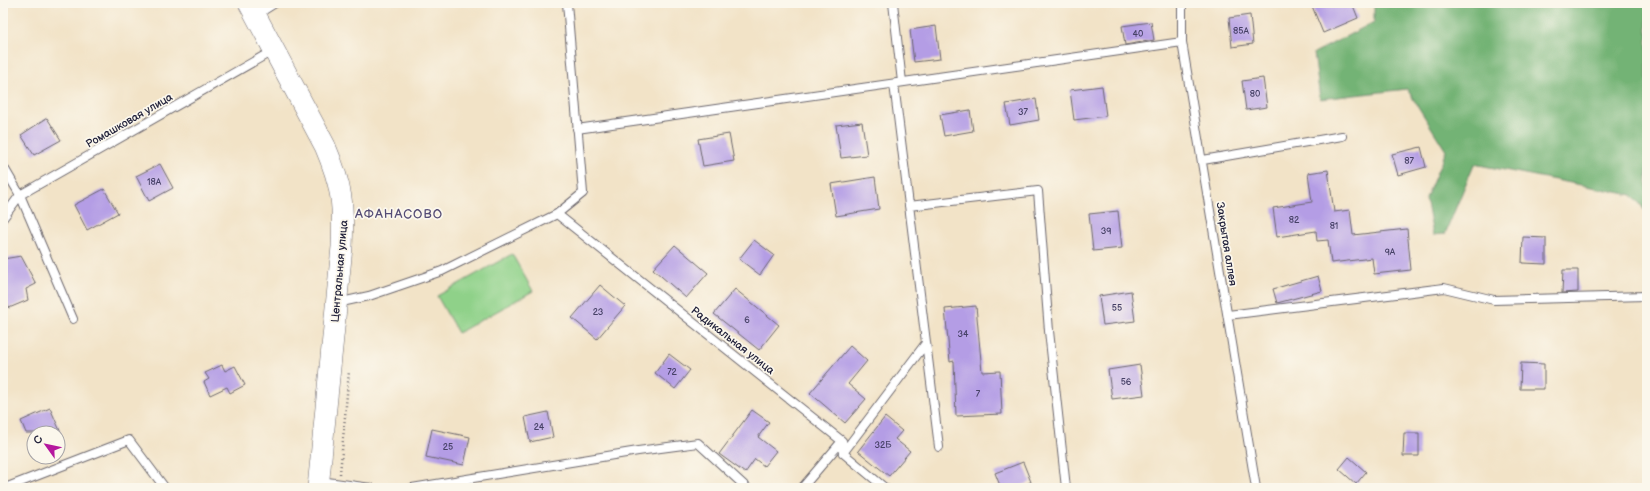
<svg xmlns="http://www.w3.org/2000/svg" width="1650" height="491" font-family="'Balsamiq Sans',sans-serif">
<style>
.green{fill:#8fd189;stroke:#587a62}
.forest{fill:#73b375;stroke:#4a6a58}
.building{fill:#b49de5}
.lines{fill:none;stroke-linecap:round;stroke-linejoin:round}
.service-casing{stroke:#6b666c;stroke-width:10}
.tertiary-casing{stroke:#6b666c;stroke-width:22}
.path{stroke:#6b666c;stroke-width:2.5;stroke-dasharray:1 3;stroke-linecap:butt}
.service{stroke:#fff;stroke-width:8}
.tertiary{stroke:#fff;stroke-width:21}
.labels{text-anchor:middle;stroke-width:3.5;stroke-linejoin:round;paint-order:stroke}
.number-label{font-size:9px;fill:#464166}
.street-label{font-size:11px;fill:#22223b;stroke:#fbf7ec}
.quarter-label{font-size:13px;letter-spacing:1px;fill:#554d76;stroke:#fbf7ec}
</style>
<rect width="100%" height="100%" fill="#fbf7ec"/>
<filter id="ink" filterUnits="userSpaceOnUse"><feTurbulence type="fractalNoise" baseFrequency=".025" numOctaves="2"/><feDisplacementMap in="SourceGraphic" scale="8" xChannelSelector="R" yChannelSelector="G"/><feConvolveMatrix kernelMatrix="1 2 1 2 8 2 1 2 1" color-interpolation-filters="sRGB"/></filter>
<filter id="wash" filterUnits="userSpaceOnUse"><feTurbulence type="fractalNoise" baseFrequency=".012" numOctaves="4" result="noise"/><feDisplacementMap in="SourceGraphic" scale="16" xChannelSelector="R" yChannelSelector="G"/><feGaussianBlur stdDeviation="0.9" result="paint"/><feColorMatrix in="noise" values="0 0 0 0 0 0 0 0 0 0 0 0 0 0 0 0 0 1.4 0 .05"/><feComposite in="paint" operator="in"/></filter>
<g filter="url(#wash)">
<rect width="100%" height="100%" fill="#f2e3c7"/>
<path class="green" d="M512,254L533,291L458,333L437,296Z"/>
<path class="forest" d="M1374,3H1647V212L1632,195L1474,164L1445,234L1433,235L1426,198L1446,151L1407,89L1320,99L1314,53L1374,22Z"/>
<g id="blocks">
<path class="building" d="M1318,3H1352L1358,18L1323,33L1312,6Z
M1250,15L1253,44L1232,47L1229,18Z
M1151,22L1154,40L1125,45L1122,26Z
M936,26L940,59L914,62L910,30Z
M1263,78L1267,107L1246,110L1242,81Z
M1102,86L1106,116L1074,120L1070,90Z
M1036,99L1039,120L1010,125L1006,104Z
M970,110L973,131L944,136L940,115Z
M47,118L61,140L34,155L21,135Z
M862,122L867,155L841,158L836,125Z
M729,134L734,161L703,166L698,139Z
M1421,147L1426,167L1398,175L1392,154Z
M160,164L173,188L149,201L136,176Z
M1328,170L1334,212L1350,210L1353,235L1407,229L1411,270L1374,274L1372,258L1331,263L1328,240L1317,241L1316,231L1277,237L1273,208L1312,202L1308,173Z
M875,177L879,209L836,216L831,184Z
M104,189L118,213L87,230L74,205Z
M1118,211L1122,248L1093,251L1089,214Z
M1523,237L1546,238V264L1522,263Z
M754,240L774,255L760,275L739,259Z
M675,245L708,273L686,298L653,269Z
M21,256L36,284L26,289L28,300L9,308L3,294V259Z
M1563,270H1578V292L1562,293Z
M1318,276L1322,291L1277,303L1273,289Z
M600,285L625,306L597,339L572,318Z
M735,289L779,325L759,350L714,314Z
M1131,291L1135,321L1103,325L1099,296Z
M976,306L982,372L1000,371L1002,414L956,416L954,361L950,362L945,309Z
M850,346L867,361L848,384L866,399L845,423L810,393Z
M669,354L690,370L675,389L655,373Z
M1521,363L1544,364V389H1520Z
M222,365L225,371L235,366L245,385L230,393L227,387L210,395L204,382L209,379L205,373Z
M1140,365L1144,395L1112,399L1108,370Z
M50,408L61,433H26L21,421Z
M752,410L769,422L758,437L776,451L764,466L755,459L745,473L719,454Z
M548,412L553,437L530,442L525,417Z
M885,417L902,431L895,439L910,451L889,476L858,451Z
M432,429L470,437L464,465L426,457Z
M1404,433H1419V456H1403Z
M1349,457L1366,472L1356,484L1339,469Z
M1023,462L1031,482L1016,488H1001L995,473Z"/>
</g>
</g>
<g filter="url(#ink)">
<use href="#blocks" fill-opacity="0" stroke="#6b666c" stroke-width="1"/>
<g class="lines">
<defs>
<path id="service" d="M893,3L902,82
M1182,3V42L1256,488
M256,15L275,3
M894,84L939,447
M577,129L1182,42
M1203,160L1342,136
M3,166L20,195L73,319
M909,206L1038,191L1049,331L1066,488
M557,214L842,441L843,453L885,488
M3,218L20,195L274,50
M337,303L369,296L442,271L557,214L583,193L567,3
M1228,315L1444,288L1494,300L1647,296
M843,453L926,343
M320,481L371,488
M5,488L129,440L165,488
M412,488L638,451L698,443L747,488
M802,488L842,441"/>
<path id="tertiary" d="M249,3L325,146C342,186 344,204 342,247L318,488"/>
</defs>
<use href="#service" class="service-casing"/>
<use href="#tertiary" class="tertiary-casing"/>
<path class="path" d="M340,474L349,371"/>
<use href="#service" class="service"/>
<use href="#tertiary" class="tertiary"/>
</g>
</g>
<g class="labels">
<g class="number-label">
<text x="1241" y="34">85А</text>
<text x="1138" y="37">40</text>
<text x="1255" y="97">80</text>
<text x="1023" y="115">37</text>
<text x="1409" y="164">87</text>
<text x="154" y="185">18А</text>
<text x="1294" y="223">82</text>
<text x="1334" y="229">81</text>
<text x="1106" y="234">39</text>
<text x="1390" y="255">9А</text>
<text x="1117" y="311">55</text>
<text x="598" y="315">23</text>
<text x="747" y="323">6</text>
<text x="963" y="337">34</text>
<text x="672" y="375">72</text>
<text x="1126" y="385">56</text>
<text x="978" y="397">7</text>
<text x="539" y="430">24</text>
<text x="883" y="448">32Б</text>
<text x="448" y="450">25</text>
</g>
<g class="street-label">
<text transform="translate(129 120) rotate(-30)" y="4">Ромашковая улица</text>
<text transform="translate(1227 244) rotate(81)" y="4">Закрытая аллея</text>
<text transform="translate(339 271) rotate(-85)" y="4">Центральная улица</text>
<text transform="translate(733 340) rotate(38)" y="4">Радикальная улица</text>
</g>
<g class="quarter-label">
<text x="399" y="218">АФАНАСОВО</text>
</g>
</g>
<rect width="1650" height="491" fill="none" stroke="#fbf7ec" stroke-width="16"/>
<g transform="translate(46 445) rotate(303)"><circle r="19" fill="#fbf7ec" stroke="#a4a2a5"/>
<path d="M0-3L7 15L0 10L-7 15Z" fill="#b5179e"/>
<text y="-6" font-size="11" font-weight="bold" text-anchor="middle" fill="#22223b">С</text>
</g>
</svg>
